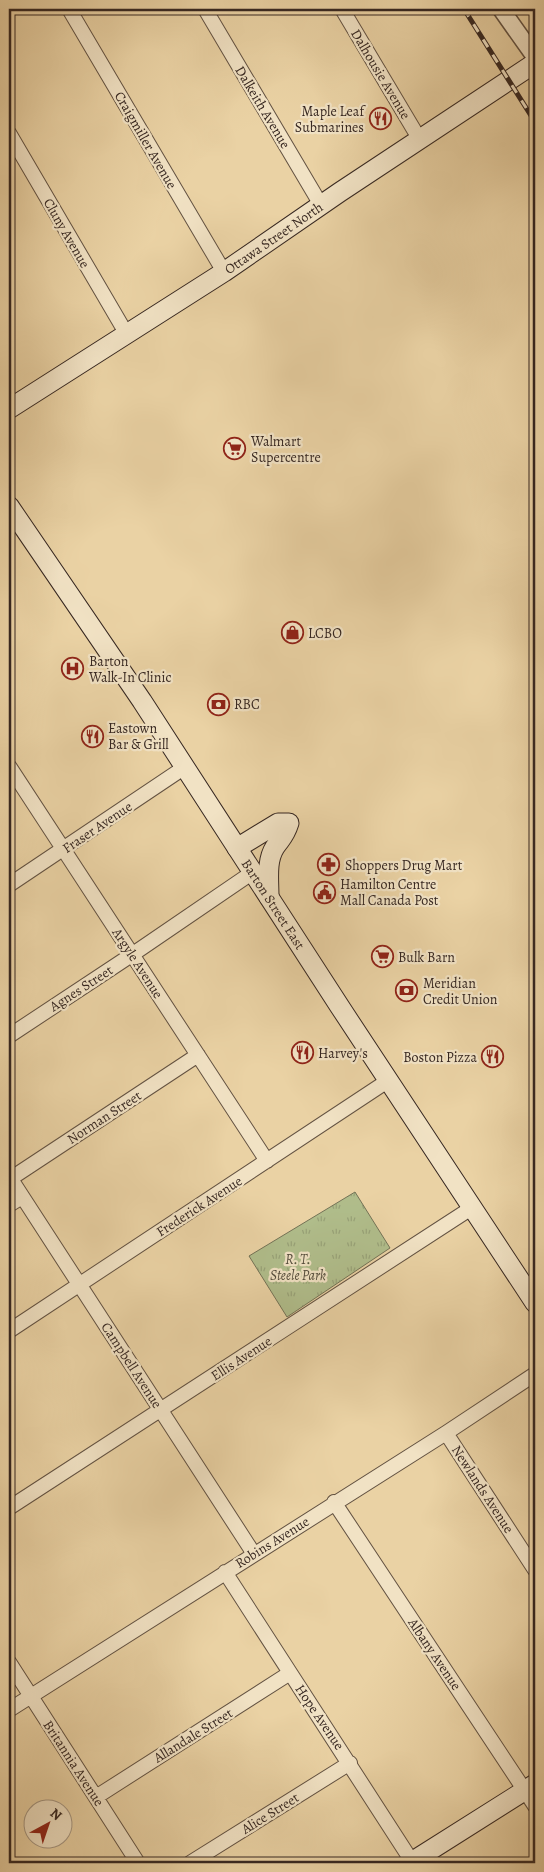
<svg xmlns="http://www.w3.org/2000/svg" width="544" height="1872" font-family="Alegreya,serif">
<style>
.grass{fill:url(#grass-tufts);stroke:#737256}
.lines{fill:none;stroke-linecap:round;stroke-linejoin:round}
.minor-casing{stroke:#635242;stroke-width:16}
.tertiary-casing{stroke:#635242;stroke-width:19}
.secondary-casing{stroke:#362721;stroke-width:21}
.minor{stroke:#f1e2c4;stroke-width:14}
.tertiary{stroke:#f1e2c4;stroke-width:16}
.secondary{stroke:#f1e2c4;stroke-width:19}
.rail-casing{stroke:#362721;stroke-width:5}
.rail{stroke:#f1e2c4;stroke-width:3;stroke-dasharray:9;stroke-linecap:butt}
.labels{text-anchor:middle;stroke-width:4.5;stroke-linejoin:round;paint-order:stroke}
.street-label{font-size:14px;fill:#362721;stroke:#f1e2c4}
.poi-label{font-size:14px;fill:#362721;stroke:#f1e2c4;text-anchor:start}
.park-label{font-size:14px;font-style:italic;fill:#544c3c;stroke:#f1e2c4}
</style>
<defs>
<pattern id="grass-tufts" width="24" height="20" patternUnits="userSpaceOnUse" patternTransform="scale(1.25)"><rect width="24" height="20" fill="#b0bd8b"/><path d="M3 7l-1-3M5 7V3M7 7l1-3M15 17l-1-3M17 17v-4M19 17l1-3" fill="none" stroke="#98a278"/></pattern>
</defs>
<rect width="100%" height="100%" fill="#ead2a4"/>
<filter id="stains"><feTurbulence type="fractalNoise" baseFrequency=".004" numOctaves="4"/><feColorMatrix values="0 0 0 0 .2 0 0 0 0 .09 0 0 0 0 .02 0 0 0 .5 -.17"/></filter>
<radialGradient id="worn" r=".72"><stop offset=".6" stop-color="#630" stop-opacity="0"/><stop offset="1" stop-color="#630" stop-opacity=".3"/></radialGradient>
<path class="grass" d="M355,1192L390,1248L287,1317L249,1256Z"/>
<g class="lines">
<defs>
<path id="minor" d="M69,9L224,272
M205,9L321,205
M342,9L420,140
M9,133L126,333
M9,766L267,1161
M9,885L185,767
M9,1036L133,954L253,872
M9,1176L254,1554
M10,1179L198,1055
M9,1205L22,1197
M9,1331L389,1080
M446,1433L535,1570
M334,1502L535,1806
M9,1508L473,1207
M225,1572L413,1863
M9,1662L138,1863
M9,1710L446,1433L535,1374
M96,1797L290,1673
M190,1863L350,1763"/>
<path id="tertiary" d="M501,9L535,57"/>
<g id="secondary">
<path id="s1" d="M9,409L224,272L340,192L535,63"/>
<path id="s2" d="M9,506L142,701L340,1007L535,1303"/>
<path d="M237,848L278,823H289C285,836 282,837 275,847C266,861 269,880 269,897"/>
<path d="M410,1863L535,1784"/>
</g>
</defs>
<use href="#minor" class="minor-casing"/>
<use href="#tertiary" class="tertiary-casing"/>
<use href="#secondary" class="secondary-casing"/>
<use href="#minor" class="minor"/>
<use href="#tertiary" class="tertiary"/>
<use href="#secondary" class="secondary"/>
<defs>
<path id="rail" d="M464,9L535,122"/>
</defs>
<use href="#rail" class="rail-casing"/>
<use href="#rail" class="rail"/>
</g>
<defs>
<symbol id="restaurant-ring" viewBox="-11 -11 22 22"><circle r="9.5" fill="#f1e2c4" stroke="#8f2418" stroke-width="1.5"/><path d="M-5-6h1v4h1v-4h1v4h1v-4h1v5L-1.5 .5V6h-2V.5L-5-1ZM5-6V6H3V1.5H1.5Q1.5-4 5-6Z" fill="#8f2418"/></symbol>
<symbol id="supermarket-ring" viewBox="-11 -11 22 22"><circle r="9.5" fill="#f1e2c4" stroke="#8f2418" stroke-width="1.5"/><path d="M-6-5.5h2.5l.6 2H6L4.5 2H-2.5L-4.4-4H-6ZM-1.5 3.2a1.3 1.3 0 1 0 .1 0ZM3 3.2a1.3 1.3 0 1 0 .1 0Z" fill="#8f2418"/></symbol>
<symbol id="shop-ring" viewBox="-11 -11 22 22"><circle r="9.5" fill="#f1e2c4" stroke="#8f2418" stroke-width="1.5"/><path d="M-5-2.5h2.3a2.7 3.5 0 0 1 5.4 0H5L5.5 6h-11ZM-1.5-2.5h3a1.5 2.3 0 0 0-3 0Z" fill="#8f2418"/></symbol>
<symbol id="hospital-ring" viewBox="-11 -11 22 22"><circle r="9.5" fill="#f1e2c4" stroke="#8f2418" stroke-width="1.5"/><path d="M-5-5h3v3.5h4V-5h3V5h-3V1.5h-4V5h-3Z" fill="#8f2418"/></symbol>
<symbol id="bank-ring" viewBox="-11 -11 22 22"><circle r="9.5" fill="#f1e2c4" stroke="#8f2418" stroke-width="1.5"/><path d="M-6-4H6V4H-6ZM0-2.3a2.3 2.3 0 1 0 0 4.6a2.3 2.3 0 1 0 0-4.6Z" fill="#8f2418"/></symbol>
<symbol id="pharmacy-ring" viewBox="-11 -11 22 22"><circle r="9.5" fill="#f1e2c4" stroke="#8f2418" stroke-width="1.5"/><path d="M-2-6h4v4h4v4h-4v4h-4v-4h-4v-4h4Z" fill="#8f2418"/></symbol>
<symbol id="civic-ring" viewBox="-11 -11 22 22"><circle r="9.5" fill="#f1e2c4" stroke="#8f2418" stroke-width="1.5"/><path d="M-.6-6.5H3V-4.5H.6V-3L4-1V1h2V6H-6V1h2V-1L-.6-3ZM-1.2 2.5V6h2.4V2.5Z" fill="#8f2418"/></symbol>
</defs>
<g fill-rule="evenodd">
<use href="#restaurant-ring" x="368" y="106" width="25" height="25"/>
<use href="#supermarket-ring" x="222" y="436" width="25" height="25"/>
<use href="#shop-ring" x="280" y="620" width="25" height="25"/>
<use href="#hospital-ring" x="60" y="656" width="25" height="25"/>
<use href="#bank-ring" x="206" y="692" width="25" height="25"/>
<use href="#restaurant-ring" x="80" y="724" width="25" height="25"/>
<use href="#pharmacy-ring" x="316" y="852" width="25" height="25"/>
<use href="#civic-ring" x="312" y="880" width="25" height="25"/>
<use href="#supermarket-ring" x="370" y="944" width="25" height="25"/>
<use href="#bank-ring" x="394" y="978" width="25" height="25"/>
<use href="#restaurant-ring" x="290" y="1040" width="25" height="25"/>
<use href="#restaurant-ring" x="480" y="1044" width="25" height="25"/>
</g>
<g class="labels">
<g class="street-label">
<text transform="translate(381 74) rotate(59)" y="5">Dalhousie Avenue</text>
<text transform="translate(263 107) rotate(59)" y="5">Dalkeith Avenue</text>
<text transform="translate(146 140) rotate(60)" y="5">Craigmiller Avenue</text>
<text transform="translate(67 233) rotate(60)" y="5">Cluny Avenue</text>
<text dy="5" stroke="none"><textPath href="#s1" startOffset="315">Ottawa Street North</textPath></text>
<text transform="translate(97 827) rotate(-34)" y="5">Fraser Avenue</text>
<text dy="5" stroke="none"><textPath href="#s2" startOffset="478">Barton Street East</textPath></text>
<text transform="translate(138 963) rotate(57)" y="5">Argyle Avenue</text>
<text transform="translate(81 988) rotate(-33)" y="5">Agnes Street</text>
<text transform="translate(104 1117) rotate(-33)" y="5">Norman Street</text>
<text transform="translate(199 1206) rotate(-33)" y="5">Frederick Avenue</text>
<text transform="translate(241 1358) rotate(-33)" y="5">Ellis Avenue</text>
<text transform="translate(132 1365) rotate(57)" y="5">Campbell Avenue</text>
<text transform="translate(483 1489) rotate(57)" y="5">Newlands Avenue</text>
<text transform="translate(272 1542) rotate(-32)" y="5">Robins Avenue</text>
<text transform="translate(435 1654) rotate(56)" y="5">Albany Avenue</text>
<text transform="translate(320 1717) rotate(56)" y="5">Hope Avenue</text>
<text transform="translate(193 1735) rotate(-32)" y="5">Allandale Street</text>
<text transform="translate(74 1763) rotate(57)" y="5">Britannia Avenue</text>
<text transform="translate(270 1813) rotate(-32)" y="5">Alice Street</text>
</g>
<g class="poi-label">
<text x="364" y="116" text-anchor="end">Maple Leaf<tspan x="364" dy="16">Submarines</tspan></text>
<text x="251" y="446">Walmart<tspan x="251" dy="16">Supercentre</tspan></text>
<text x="308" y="638">LCBO</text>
<text x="89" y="666">Barton<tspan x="89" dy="16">Walk-In Clinic</tspan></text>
<text x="234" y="709">RBC</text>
<text x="108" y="733">Eastown<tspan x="108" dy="16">Bar &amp; Grill</tspan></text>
<text x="345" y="870">Shoppers Drug Mart</text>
<text x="340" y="889">Hamilton Centre<tspan x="340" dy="16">Mall Canada Post</tspan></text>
<text x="398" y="962">Bulk Barn</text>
<text x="423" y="988">Meridian<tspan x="423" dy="16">Credit Union</tspan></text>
<text x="318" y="1058">Harvey's</text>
<text x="477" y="1062" text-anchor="end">Boston Pizza</text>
</g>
<g class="park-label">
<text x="298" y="1264">R. T.<tspan x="298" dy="16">Steele Park</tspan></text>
</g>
</g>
<rect width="544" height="1872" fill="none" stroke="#ead2a4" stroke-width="30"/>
<rect x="10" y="10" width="524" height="1852" fill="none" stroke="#362721" stroke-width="2.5"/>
<rect x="15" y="15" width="514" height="1842" fill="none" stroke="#362721"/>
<g transform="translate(48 1824) rotate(40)"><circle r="24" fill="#f1e2c4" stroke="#a69783"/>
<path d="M0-4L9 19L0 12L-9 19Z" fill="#8f2418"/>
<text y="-8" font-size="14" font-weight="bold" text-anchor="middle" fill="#362721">N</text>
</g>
<rect width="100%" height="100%" filter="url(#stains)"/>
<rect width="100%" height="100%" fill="url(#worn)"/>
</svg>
